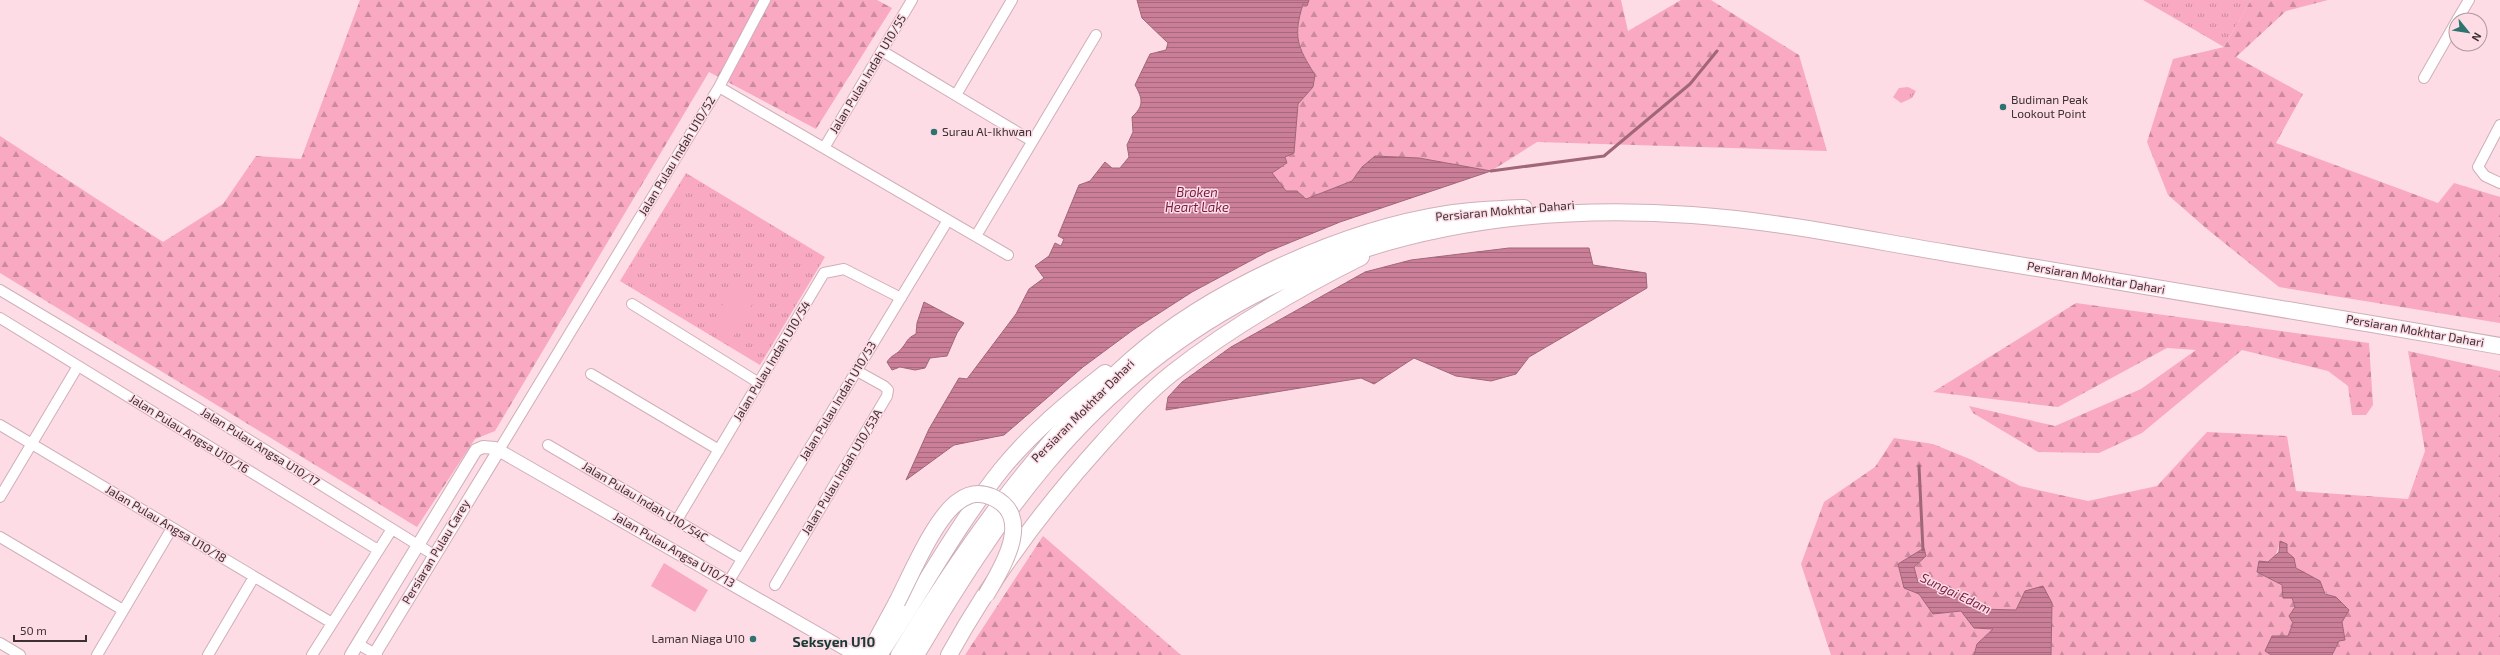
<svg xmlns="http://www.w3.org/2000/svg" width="2500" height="655" font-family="'Exo 2',sans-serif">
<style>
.grass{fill:url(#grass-tufts)}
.forest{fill:url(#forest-firs)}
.pitch{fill:#f9a9c2}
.water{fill:url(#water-rules);stroke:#a06779}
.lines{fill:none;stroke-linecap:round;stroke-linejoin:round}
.stream{stroke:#a06779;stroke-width:3}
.minor-casing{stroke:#cfafb8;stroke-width:12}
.tertiary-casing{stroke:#cfafb8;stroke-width:14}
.primary-casing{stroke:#cfafb8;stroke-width:18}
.minor{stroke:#fff;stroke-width:10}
.tertiary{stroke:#fff;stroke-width:12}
.primary{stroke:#fff;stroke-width:16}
.primary-bridge-casing{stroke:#cfafb8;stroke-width:18;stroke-linecap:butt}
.primary-bridge{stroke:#fff;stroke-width:16}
.poi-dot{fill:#2c746d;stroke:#fedce6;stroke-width:1.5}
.labels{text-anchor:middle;stroke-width:3;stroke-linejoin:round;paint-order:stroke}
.street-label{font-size:12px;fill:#3d3033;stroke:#fedce6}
.poi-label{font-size:12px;fill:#3d3033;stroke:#fedce6;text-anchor:start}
.water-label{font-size:13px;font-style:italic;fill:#771b43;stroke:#fedce6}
.quarter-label{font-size:14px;font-weight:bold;fill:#1a3c38;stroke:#fedce6}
</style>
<defs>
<pattern id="grass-tufts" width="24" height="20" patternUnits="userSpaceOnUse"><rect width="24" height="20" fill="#f9a9c2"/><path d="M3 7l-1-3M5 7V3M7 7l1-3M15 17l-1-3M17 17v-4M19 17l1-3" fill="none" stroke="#cb8a9e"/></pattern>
<pattern id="forest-firs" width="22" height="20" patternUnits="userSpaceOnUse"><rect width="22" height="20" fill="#f9a9c2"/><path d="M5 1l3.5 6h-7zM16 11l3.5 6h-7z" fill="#cb8a9e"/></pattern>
<pattern id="water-rules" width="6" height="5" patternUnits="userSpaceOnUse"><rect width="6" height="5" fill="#cb7e97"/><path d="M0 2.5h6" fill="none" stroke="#a6687c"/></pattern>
</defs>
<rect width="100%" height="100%" fill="#fedce6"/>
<path class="grass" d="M2143,0H2251L2224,47Z
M1908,87L1916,91L1912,98L1901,103L1893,97L1899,88Z
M686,173L825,257L760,365L620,281Z"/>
<path class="forest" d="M360,0H877L892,8L816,129L709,72L495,431L475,439L417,527L0,273V136L163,242L223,204L256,156L301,159Z
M1309,0H1621L1628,31L1681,0H1711L1799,55L1827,151L1537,142L1491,171L1419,158L1375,156L1362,167L1352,181L1306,199L1297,191H1286L1271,172L1287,164L1285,157L1298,104L1313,87L1315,75C1297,46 1293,37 1303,4L1307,6Z
M2251,0H2328L2286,11L2236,57L2303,94L2276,143L2438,203L2454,183L2500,197V323L2279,287L2207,229L2168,195L2147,142L2173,59L2224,47Z
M2076,303L2369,343L2373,405L2366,415H2352L2348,386L2328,371L2242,350L2142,433L2099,453L2038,452L1973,413L1969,406L2055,426L2141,389L2196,350L2167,348L2058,407L1933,392Z
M2408,351L2500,371V655H2332L2339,641L2345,640L2336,597C2318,593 2310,577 2296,567L2294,558L2287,552L2280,542L2275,557L2257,572C2275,581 2289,586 2295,607L2289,616L2293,623L2288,636L2265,651L2271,655H2051L2052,603L2025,591L2016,610L1980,609L1949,586L1938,588L1918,582L1914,567L1926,556L1924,548L1898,564L1933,614L1962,611L1974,628L1993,629L1977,644L1974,655H1831L1801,564L1824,502L1875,467L1894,438L1933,444L1972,460L2020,486L2088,501L2157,486L2207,432L2287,436L2296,491L2408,499L2425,451Z
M1043,536L1181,655H965Z"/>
<path class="pitch" d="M735,283L757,296L732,339L710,327Z
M664,563L708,590L695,612L651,586Z"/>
<path class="water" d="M1137,0H1309L1307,6L1303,4C1293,37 1297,46 1315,75L1313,87L1298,104L1294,153L1285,157L1287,163L1272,173L1286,191H1297L1306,199L1352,181L1362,167L1375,156L1419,158L1491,171L1340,222L1267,252L1192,292L1133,330L1083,367L1004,435L954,445L906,480L929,429L959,378L967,379L1016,314L1029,289L1044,278L1035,266L1049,256L1055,243L1061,246L1064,239L1058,236L1079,185L1090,181L1105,162L1112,168H1120L1129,157L1127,145L1133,132L1132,117C1144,106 1143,99 1135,85L1150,54L1166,50L1168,43L1142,18Z
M1509,248H1589L1593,265L1646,273L1647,288L1529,357L1516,374L1491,381L1456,376L1414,358L1374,384L1361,378L1166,410L1168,397L1182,382L1231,347L1365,272L1411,260Z
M924,302L964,323L957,333L947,356L930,358L925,368L915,370L900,367L892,370L887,362C891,355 898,354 902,348C908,341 906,339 916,334L917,323Z
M2280,541L2287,544V552L2294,558L2296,568L2320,581L2325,594L2336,597L2349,610L2342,622L2345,640L2339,641L2332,655H2271L2265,651L2272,636H2288L2293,623L2289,616L2295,607L2292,598H2283L2282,585L2257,572L2259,561L2268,562L2279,552Z
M1924,548L1926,556L1914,567L1918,582L1938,588L1949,586L1980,609L2016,610L2025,591L2043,586L2052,603L2051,655H1974L1977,644L1993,629L1974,628L1961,611L1933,614L1919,594L1904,588L1898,564Z"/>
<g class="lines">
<path class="stream" d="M1491,171L1604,156L1690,84L1717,51
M1919,466L1923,550"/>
<defs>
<path id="minor" d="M2457,20L2469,0
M882,51L1032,141
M2424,78L2456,22
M719,87L765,0
M956,95L1012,0
M2500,125L2478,167L2485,176L2500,183
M824,148L912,0
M976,236L1096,35
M0,290L196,407L434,555
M632,304L759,383
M0,318L378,550
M591,374L719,450
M0,425L332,623
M548,445L742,559
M499,450L719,87L1008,255
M0,497L78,366
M677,520L824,273L844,269L901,298
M0,537L123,610
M729,581L948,220
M775,585L887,396L888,390L884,386L857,371
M0,643L20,655
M358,644L377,655
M97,655L172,528
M208,655L254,577
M312,655L392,529"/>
<path id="tertiary" d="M351,655L476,450L483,447L495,448L850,652L872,648
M374,655L499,450"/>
<path id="primary" d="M871,650L897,602
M879,655C920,594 955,528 1001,470C1031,433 1068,402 1105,373
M899,655C964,548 1037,444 1131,360C1210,290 1343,230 1447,214C1472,210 1499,209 1524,208
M916,655C955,589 997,522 1046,464C1212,266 1440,197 1692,215C1778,221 1863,239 1947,253C2132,283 2316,314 2500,346
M949,655C991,579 1045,506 1103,442C1124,419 1146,394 1171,374C1228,329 1297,289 1361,257"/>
</defs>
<use href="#minor" class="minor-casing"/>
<use href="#tertiary" class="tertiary-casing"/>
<use href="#primary" class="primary-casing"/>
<use href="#minor" class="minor"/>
<use href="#tertiary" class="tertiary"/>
<use href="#primary" class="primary"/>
<defs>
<path id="primary-bridge" d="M897,602C911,575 935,517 959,501C970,493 980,492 992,497C1035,516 1002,568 986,595"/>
</defs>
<use href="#primary-bridge" class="primary-bridge-casing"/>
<use href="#primary-bridge" class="primary-bridge"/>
</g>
<g class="poi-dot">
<circle cx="2003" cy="107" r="4"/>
<circle cx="934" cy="132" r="4"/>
<circle cx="753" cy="639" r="4"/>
</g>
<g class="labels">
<g class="street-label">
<text transform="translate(868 74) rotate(-59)" y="4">Jalan Pulau Indah U10/55</text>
<text transform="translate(677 156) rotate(-59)" y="4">Jalan Pulau Indah U10/52</text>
<text transform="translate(1505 211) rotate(-5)" y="4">Persiaran Mokhtar Dahari</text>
<text transform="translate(2096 278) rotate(10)" y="4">Persiaran Mokhtar Dahari</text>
<text transform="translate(2415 331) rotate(10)" y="4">Persiaran Mokhtar Dahari</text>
<text transform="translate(772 361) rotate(-59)" y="4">Jalan Pulau Indah U10/54</text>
<text transform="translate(838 401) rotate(-59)" y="4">Jalan Pulau Indah U10/53</text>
<text transform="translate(1083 411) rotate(-45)" y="4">Persiaran Mokhtar Dahari</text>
<text transform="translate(189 434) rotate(32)" y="4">Jalan Pulau Angsa U10/16</text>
<text transform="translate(260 447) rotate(32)" y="4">Jalan Pulau Angsa U10/17</text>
<text transform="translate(842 472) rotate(-59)" y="4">Jalan Pulau Indah U10/53A</text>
<text transform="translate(645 502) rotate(31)" y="4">Jalan Pulau Indah U10/54C</text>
<text transform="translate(166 524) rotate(31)" y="4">Jalan Pulau Angsa U10/18</text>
<text transform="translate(674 550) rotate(30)" y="4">Jalan Pulau Angsa U10/13</text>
<text transform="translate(436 552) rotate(-59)" y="4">Persiaran Pulau Carey</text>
</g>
<g class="poi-label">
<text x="2011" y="104">Budiman Peak<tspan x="2011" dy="14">Lookout Point</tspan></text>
<text x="942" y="136">Surau Al-Ikhwan</text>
<text x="745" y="643" text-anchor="end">Laman Niaga U10</text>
</g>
<g class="water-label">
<text x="1197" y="197">Broken<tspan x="1197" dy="15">Heart Lake</tspan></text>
<text transform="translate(1956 593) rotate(26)" y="5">Sungai Edam</text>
</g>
<g class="quarter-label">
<text x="834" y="647">Seksyen U10</text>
</g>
</g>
<g transform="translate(2468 32) rotate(120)"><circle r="19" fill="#fedce6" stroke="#b1979e"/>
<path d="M0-3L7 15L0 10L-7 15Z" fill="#2c746d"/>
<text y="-6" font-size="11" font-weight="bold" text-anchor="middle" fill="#3d3033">N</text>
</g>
<path d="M14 635v6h72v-6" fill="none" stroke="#3d3033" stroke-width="2"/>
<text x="20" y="635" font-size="12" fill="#3d3033" stroke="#fedce6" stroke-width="3" paint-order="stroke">50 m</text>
</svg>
